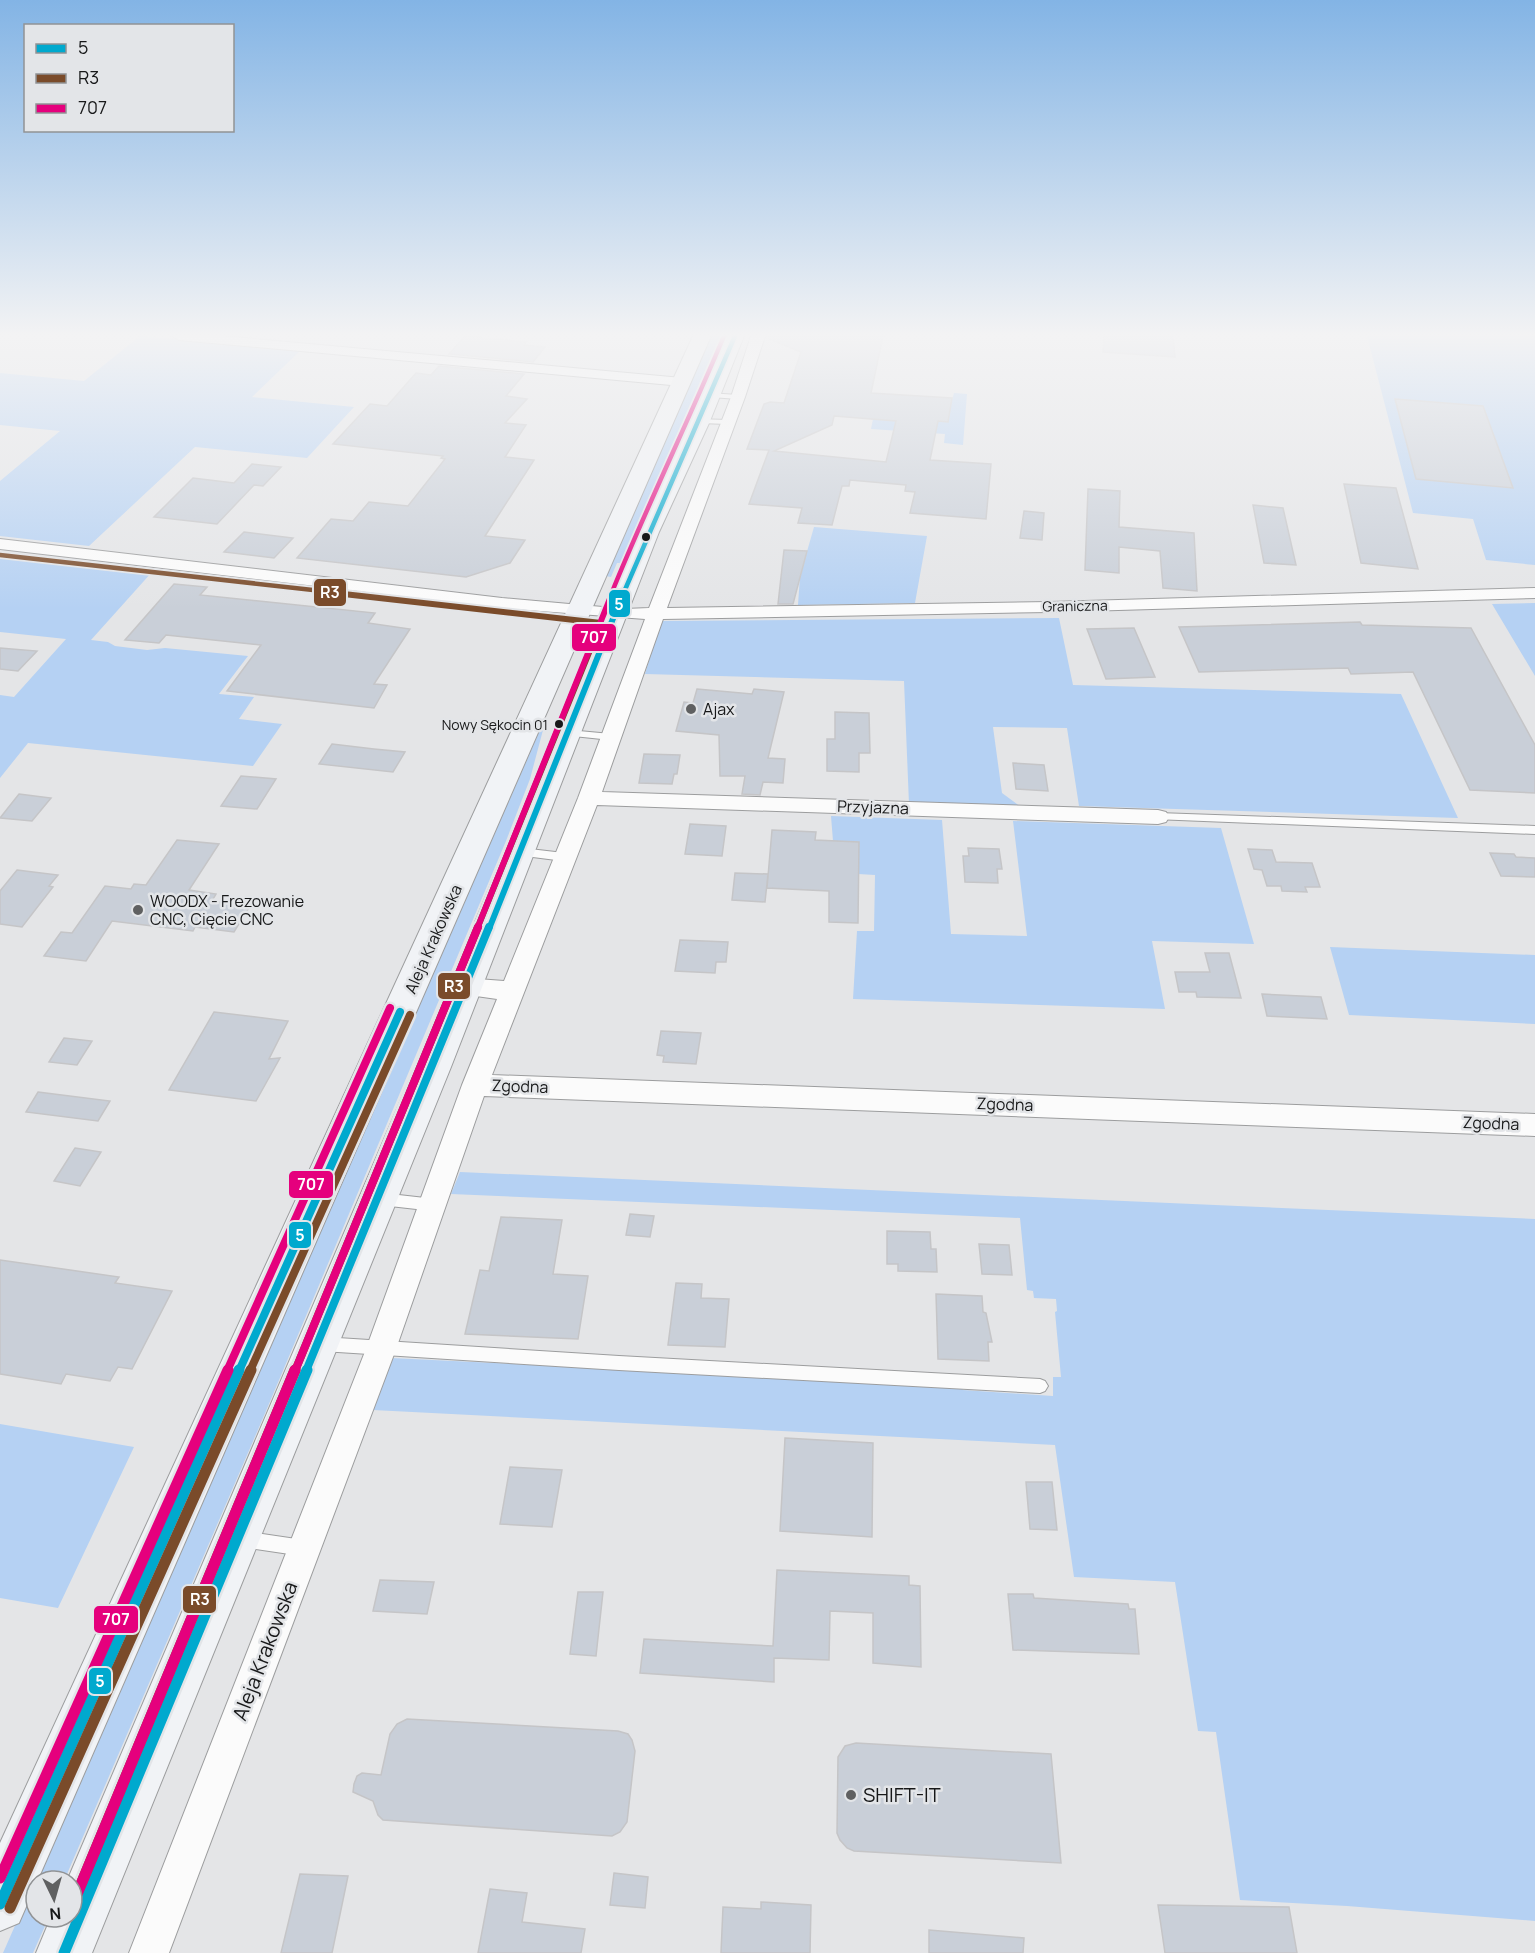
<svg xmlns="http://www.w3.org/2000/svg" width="1535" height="1953" font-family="Manrope,sans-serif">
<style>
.green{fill:#b5d1f3}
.building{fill:#c9cfd8;stroke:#c5c5c7;stroke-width:1.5;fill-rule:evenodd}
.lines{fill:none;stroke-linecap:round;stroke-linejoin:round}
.lane-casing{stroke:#9c9d9e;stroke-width:2}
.street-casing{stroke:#9c9d9e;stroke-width:2}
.secondary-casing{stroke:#9c9d9e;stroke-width:2}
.lane{fill:#fbfbfb;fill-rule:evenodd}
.street{fill:#fbfbfb;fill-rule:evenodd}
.secondary{fill:#f1f3f6;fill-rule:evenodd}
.bus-1-far3-casing{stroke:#e3e5e8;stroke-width:8}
.bus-1-far2-casing{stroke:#e3e5e8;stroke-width:10}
.bus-1-far1-casing{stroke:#e3e5e8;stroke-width:13}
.bus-1-casing{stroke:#e3e5e8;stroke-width:16}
.bus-2-far3-casing{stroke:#e3e5e8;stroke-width:8}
.bus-2-far2-casing{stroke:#e3e5e8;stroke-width:10}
.bus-2-far1-casing{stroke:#e3e5e8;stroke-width:13}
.bus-2-casing{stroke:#e3e5e8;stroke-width:16}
.bus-3-far3-casing{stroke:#e3e5e8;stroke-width:8}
.bus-3-far2-casing{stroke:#e3e5e8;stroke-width:10}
.bus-3-far1-casing{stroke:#e3e5e8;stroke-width:13}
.bus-3-casing{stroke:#e3e5e8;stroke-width:16}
.bus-1-far3{stroke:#00a9ce;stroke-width:4.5}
.bus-1-far2{stroke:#00a9ce;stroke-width:6}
.bus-1-far1{stroke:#00a9ce;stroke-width:8}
.bus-1{stroke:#00a9ce;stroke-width:11}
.bus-2-far3{stroke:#7a4b2a;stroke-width:4.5}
.bus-2-far2{stroke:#7a4b2a;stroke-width:6}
.bus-2-far1{stroke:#7a4b2a;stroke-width:8}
.bus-2{stroke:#7a4b2a;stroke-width:11}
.bus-3-far3{stroke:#e5007d;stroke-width:4.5}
.bus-3-far2{stroke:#e5007d;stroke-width:6}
.bus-3-far1{stroke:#e5007d;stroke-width:8}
.bus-3{stroke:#e5007d;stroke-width:11}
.bus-dot{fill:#171819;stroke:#e3e5e8;stroke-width:2}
.poi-dot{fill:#5f6061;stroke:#e3e5e8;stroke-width:2}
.labels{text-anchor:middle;stroke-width:5;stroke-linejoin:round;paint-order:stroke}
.far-street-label{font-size:14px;fill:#171819;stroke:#e3e5e8}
.bus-label{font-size:14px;fill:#171819;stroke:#e3e5e8;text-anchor:end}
.poi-label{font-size:16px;fill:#171819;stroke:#e3e5e8;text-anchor:start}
.street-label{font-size:16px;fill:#171819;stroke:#e3e5e8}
.near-street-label{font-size:20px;fill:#171819;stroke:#e3e5e8}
.near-poi-label{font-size:20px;fill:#171819;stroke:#e3e5e8;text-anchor:start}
.line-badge{stroke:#e3e5e8;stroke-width:2}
.badge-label{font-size:16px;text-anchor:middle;font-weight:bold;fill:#fff}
</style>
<rect width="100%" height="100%" fill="#e4e5e7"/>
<path class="green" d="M140,336L254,345L252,348L269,349L272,347L302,349L252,397L354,407L307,458L195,447L89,546L0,536V481L60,431L0,425V373L84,381Z
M710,336H722L639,532L626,563H617L611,577L605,576Z
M1367,336H1535V565L1486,560L1473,519L1413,513Z
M954,393L967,394L963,445L944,443L945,434L871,429L873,419L882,417L947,422V400H952Z
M814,527L927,536L915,603L798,605L800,576Z
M0,555L152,572L91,640L108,642L115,646L147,650L165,648L248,656L219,694L254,697L239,719L282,724L253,766L28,743L0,778V695L14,697L66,639L0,632Z
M1535,603V676L1492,604Z
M1059,618L1073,685L1401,694L1458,818L1079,806L1067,728L993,727L1002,793L1021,807L909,804L904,681L645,674L661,621Z
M540,730H543L530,779L506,841L266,1411L64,1881H36V1917H49L33,1953H3Z
M831,816L942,820L951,934L1027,936L1013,821L1221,828L1254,944L1152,941L1165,1009L853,999L857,931H874L875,875L858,874L833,841Z
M1330,947L1535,955V1024L1349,1015Z
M460,1172L1535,1219V1921L1347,1906L1240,1900L1216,1732L1198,1731L1175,1582L1074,1577L1055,1445L373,1410L391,1358L960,1386L963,1390L1053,1396V1377H1061L1055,1312L1057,1311L1056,1299L1034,1298L1033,1291L1027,1290L1020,1218L451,1194Z
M0,1424L134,1447L58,1608L0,1598Z"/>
<path class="building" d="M465,336L526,342L524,345L545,347L533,362L449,354Z
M767,336H883L871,393L952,398L948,422L938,421L930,460L991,464L986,519L910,513L915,492L905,491L906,485L850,480L849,486H842L832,525L798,523L802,508L749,504L769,450L747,449L764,404L770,402L784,403L801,352L767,338ZM834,416L896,421L886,462L774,451L832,425Z
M1104,336H1173L1175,357L1103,352Z
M439,366L524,374L506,396L527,399L505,423L526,425L505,457L534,460L485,536L525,540L510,563L466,577L297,558L331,519L353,521L369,502L408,506L445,459L441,458L443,456L333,444L370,404L387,406L416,373L431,375Z
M1395,399L1483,406L1513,488L1416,479Z
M252,464L281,467L263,486L254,485L217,524L154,517L193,478L234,483Z
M1344,484L1396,488L1418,569L1361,563Z
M1088,489L1120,491L1119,527L1194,533L1197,591L1163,588L1160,551L1119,547V573L1085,570Z
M1253,505L1283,508L1296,565L1264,563Z
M1024,511L1044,513L1042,540L1020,538Z
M244,532L293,538L274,558L224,552Z
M784,550L807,551L793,604H778Z
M174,584L207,587L200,595L375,613L368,623L410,629L374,684L387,685L374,708L227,691L261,645L166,635L159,643L125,640Z
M1360,622L1362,625L1471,628L1535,745V793L1470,790L1413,672L1351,674L1348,668L1199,672L1179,627Z
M1134,628L1155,677L1106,679L1087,629Z
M0,648L37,651L18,671L0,669Z
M697,689L752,694L754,689L784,692L768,758L785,759L783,783L763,782L760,795L742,794L745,776H720L719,735L676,731L684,702L693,703Z
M835,712L869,713L870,753H859V772L827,771V739H835Z
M332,744L374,749L405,752L393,772L319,764Z
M644,754L680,755L677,774H674L672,784L639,783Z
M1013,763L1044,765L1048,791L1016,789Z
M241,776L276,779L257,809L221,806Z
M19,794L51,798L32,821L0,818Z
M690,824L726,826L722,856L685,854Z
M772,830L816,832L815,840L859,842L858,923L829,922V891L767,888Z
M177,840L219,844L189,890L216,894L212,901L250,906L234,932L195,927L193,931L112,921L86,961L44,956L61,932L72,933L105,886L131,889L134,884L146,885Z
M968,848L999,849L1002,869H997L998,883L965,882L963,856H969Z
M1248,849L1272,850L1276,862L1312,863L1320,887H1305L1307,892L1282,891L1281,886H1267L1262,870L1254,869Z
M1490,853L1514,854L1516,857L1535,858V877L1501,876Z
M17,870L58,875L49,886L53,887L22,927L0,924V891Z
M735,873L768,874L765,902L732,900Z
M680,940L728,942L726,962H716L715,973L675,971Z
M1205,953H1229L1241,998L1197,997L1196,992H1179L1175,972H1210Z
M1262,994L1321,997L1327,1019L1267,1016Z
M214,1012L288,1021L269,1059L280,1058L256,1101L169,1090Z
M661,1031L701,1033L696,1064L663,1062L664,1056L657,1055Z
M64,1038L92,1041L77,1065L49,1062Z
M38,1092L110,1101L98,1121L26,1112Z
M75,1148L101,1152L80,1186L54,1181Z
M630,1214L654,1216L650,1237L626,1235Z
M501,1217L562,1220L553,1274L588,1276L578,1339L465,1334L480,1270L489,1271Z
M887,1231L930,1232L931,1249H936L937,1272L898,1271V1264H887Z
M979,1244L1009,1245L1012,1275L982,1274Z
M0,1260L119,1277L115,1283L172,1291L132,1369L118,1367L110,1381L66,1374L61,1384L0,1374Z
M676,1283L702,1284L701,1298L729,1299L725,1347L668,1345Z
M936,1294L982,1296L983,1312L986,1313L992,1342H988L989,1361L938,1359Z
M785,1438L873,1443L872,1537L780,1531Z
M510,1467L562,1470L552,1527L500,1524Z
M1026,1482H1052L1057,1530L1030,1529Z
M777,1570L909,1576V1585L920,1586L921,1667L873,1663V1613L830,1611L829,1660L774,1658V1682L640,1673L644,1639L773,1646Z
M380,1580L434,1582L427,1614L373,1611Z
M578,1592H603L596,1656L570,1654Z
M1008,1594H1033L1034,1598L1128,1604L1129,1609H1135L1139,1654L1013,1650Z
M407,1719L618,1731L628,1734L632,1740L635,1751L627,1822L620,1832L612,1836L383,1820L378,1815L373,1801L353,1792L354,1784L357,1776L362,1773L381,1775L390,1734L397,1724Z
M856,1743L1051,1754L1061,1863L854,1851L847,1848L840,1840L837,1833L838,1757L845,1746Z
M614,1873L648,1877L645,1908L610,1905Z
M300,1874L348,1876L332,1953H281Z
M490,1889L527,1893L522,1922L585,1929L581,1953H478Z
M761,1902L811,1905L810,1953H721L723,1907L761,1909Z
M1158,1905L1289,1907L1297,1953H1165Z
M929,1930L1024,1938L1023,1953H929Z"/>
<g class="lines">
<defs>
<path id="lane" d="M708,393L738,395L742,397L738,399L711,397H708Z
M697,419L727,420L731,422L727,424L700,423L696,421Z
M568,730L611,734L616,737L611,740L564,735V731Z
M1158,813L1535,826V834L1154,819L1153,817L1154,815Z
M521,848L564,853L570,857L564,861L517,855L516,852Z
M381,1193L434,1199L439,1201L441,1205L439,1209L434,1211L381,1205L376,1203L374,1199L376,1195Z
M322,1337L619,1356L1040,1379L1045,1381L1048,1386L1045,1391L1040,1393L619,1370L322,1351L317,1349L314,1344L317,1339Z
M243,1531L303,1540L309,1542L311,1548L309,1554L303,1556L243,1547L237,1545L235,1539L237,1533Z"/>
<path id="street" d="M172,336H222L682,378L689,382L682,386L179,340Z
M751,336H765L745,397L667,608L1050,602L1535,588V598L1050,612L663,619L602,792L1158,810L1166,812L1169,817L1166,822L1158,824L597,805L492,1075L1535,1114V1136L484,1096L396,1349L169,1953H129L366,1349L462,1085L497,999L455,993L452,987L455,981L464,978L504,981L578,798L645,619L502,608L0,549V539L502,598L625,609L649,608L731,397Z"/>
<path id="secondary" d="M693,336H711L19,1923L0,1931V1843Z
M726,336H744L710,421L659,532L451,1067L92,1953H36L51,1917H72V1881H67L415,1067L637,532L690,421Z"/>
</defs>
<use href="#lane" class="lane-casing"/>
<use href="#street" class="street-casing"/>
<use href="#secondary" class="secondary-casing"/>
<use href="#lane" class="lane"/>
<use href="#street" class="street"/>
<use href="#secondary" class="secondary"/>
<defs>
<path id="bus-1-far3" d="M624,592L735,336"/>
<path id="bus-1-far2" d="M489,929L624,591"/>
<path id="bus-1-far1" d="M239,1371L400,1012
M306,1371L489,927"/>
<path id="bus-1" d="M0,1904L239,1370
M64,1953L307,1370"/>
<path id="bus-2-far3" d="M0,555L331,592"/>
<path id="bus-2-far2" d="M317,591L601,623L477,929"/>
<path id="bus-2-far1" d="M250,1371L410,1015
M295,1371L478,927"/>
<path id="bus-2" d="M72,1906L295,1370
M10,1908L251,1370"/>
<path id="bus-3-far3" d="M612,592C647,506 688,422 724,336"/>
<path id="bus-3-far2" d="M477,929L613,591"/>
<path id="bus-3-far1" d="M227,1371L390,1008
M295,1371L478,927"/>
<path id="bus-3" d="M0,1878L228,1370
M72,1906L295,1370"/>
</defs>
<use href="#bus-1-far3" class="bus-1-far3-casing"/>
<use href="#bus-1-far2" class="bus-1-far2-casing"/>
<use href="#bus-1-far1" class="bus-1-far1-casing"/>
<use href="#bus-1" class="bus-1-casing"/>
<use href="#bus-2-far3" class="bus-2-far3-casing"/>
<use href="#bus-2-far2" class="bus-2-far2-casing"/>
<use href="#bus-2-far1" class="bus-2-far1-casing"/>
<use href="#bus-2" class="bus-2-casing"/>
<use href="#bus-3-far3" class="bus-3-far3-casing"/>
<use href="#bus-3-far2" class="bus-3-far2-casing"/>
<use href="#bus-3-far1" class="bus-3-far1-casing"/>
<use href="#bus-3" class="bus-3-casing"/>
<use href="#bus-1-far3" class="bus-1-far3"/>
<use href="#bus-1-far2" class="bus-1-far2"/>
<use href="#bus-1-far1" class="bus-1-far1"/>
<use href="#bus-1" class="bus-1"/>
<use href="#bus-2-far3" class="bus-2-far3"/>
<use href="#bus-2-far2" class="bus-2-far2"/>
<use href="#bus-2-far1" class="bus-2-far1"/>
<use href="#bus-2" class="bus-2"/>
<use href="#bus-3-far3" class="bus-3-far3"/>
<use href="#bus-3-far2" class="bus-3-far2"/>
<use href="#bus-3-far1" class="bus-3-far1"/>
<use href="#bus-3" class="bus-3"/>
</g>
<linearGradient id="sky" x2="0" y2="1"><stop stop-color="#83b4e5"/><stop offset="0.55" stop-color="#f3f3f4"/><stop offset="1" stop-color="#f3f3f4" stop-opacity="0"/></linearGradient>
<rect width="1535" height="609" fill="url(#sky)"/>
<g class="bus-dot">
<circle cx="646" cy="537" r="5"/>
<circle cx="559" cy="724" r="5"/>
</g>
<g class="poi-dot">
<circle cx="691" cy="709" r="6"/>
<circle cx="138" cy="910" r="6"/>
<circle cx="851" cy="1795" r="6"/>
</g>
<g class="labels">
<g class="far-street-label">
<text transform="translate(1075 606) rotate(-1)" y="5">Graniczna</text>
</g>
<g class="bus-label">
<text x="548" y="730">Nowy Sękocin 01</text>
</g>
<g class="poi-label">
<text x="703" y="715">Ajax</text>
<text x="150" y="907">WOODX - Frezowanie<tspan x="150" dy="18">CNC, Cięcie CNC</tspan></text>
</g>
<g class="street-label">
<text transform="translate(873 807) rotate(2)" y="6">Przyjazna</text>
<text transform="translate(433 939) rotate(-66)" y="6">Aleja Krakowska</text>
<text transform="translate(520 1086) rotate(2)" y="6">Zgodna</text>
<text transform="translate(1005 1104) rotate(2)" y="6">Zgodna</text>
<text transform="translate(1491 1123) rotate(2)" y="6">Zgodna</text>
</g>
<g class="near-street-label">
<text transform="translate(265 1651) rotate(-69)" y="7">Aleja Krakowska</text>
</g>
<g class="near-poi-label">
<text x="863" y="1802">SHIFT-IT</text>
</g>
</g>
<g class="line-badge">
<rect x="313" y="578" width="34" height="29" rx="6" fill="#7a4b2a"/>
<rect x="608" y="589" width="23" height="29" rx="6" fill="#00a9ce"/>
<rect x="571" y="623" width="46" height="29" rx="6" fill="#e5007d"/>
<rect x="437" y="972" width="34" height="28" rx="6" fill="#7a4b2a"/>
<rect x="288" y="1170" width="46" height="29" rx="6" fill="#e5007d"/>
<rect x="288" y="1221" width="24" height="28" rx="6" fill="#00a9ce"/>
<rect x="182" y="1585" width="35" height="29" rx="6" fill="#7a4b2a"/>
<rect x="93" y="1605" width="46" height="29" rx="6" fill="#e5007d"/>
<rect x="88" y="1667" width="24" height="28" rx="6" fill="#00a9ce"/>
</g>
<g class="badge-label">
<text x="330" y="598">R3</text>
<text x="619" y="610">5</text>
<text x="594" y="643">707</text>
<text x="454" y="992">R3</text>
<text x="311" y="1190">707</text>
<text x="300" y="1241">5</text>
<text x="200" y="1605">R3</text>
<text x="116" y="1625">707</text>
<text x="100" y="1687">5</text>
</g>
<rect x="24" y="24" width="210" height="108" fill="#e3e5e8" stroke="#919395" stroke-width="1.5"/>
<rect x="36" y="44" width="30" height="9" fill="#00a9ce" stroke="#919395" stroke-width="1.5"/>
<text x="78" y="54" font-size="18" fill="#171819">5</text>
<rect x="36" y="74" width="30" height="9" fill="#7a4b2a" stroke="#919395" stroke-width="1.5"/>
<text x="78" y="84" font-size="18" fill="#171819">R3</text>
<rect x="36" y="104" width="30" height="9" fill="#e5007d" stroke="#919395" stroke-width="1.5"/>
<text x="78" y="114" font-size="18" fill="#171819">707</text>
<g transform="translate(54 1899) rotate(175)"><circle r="28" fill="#e3e5e8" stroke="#919395" stroke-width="1.5"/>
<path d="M0-4.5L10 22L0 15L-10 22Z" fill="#5f6061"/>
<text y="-9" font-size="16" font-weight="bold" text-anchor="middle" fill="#171819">N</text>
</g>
</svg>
